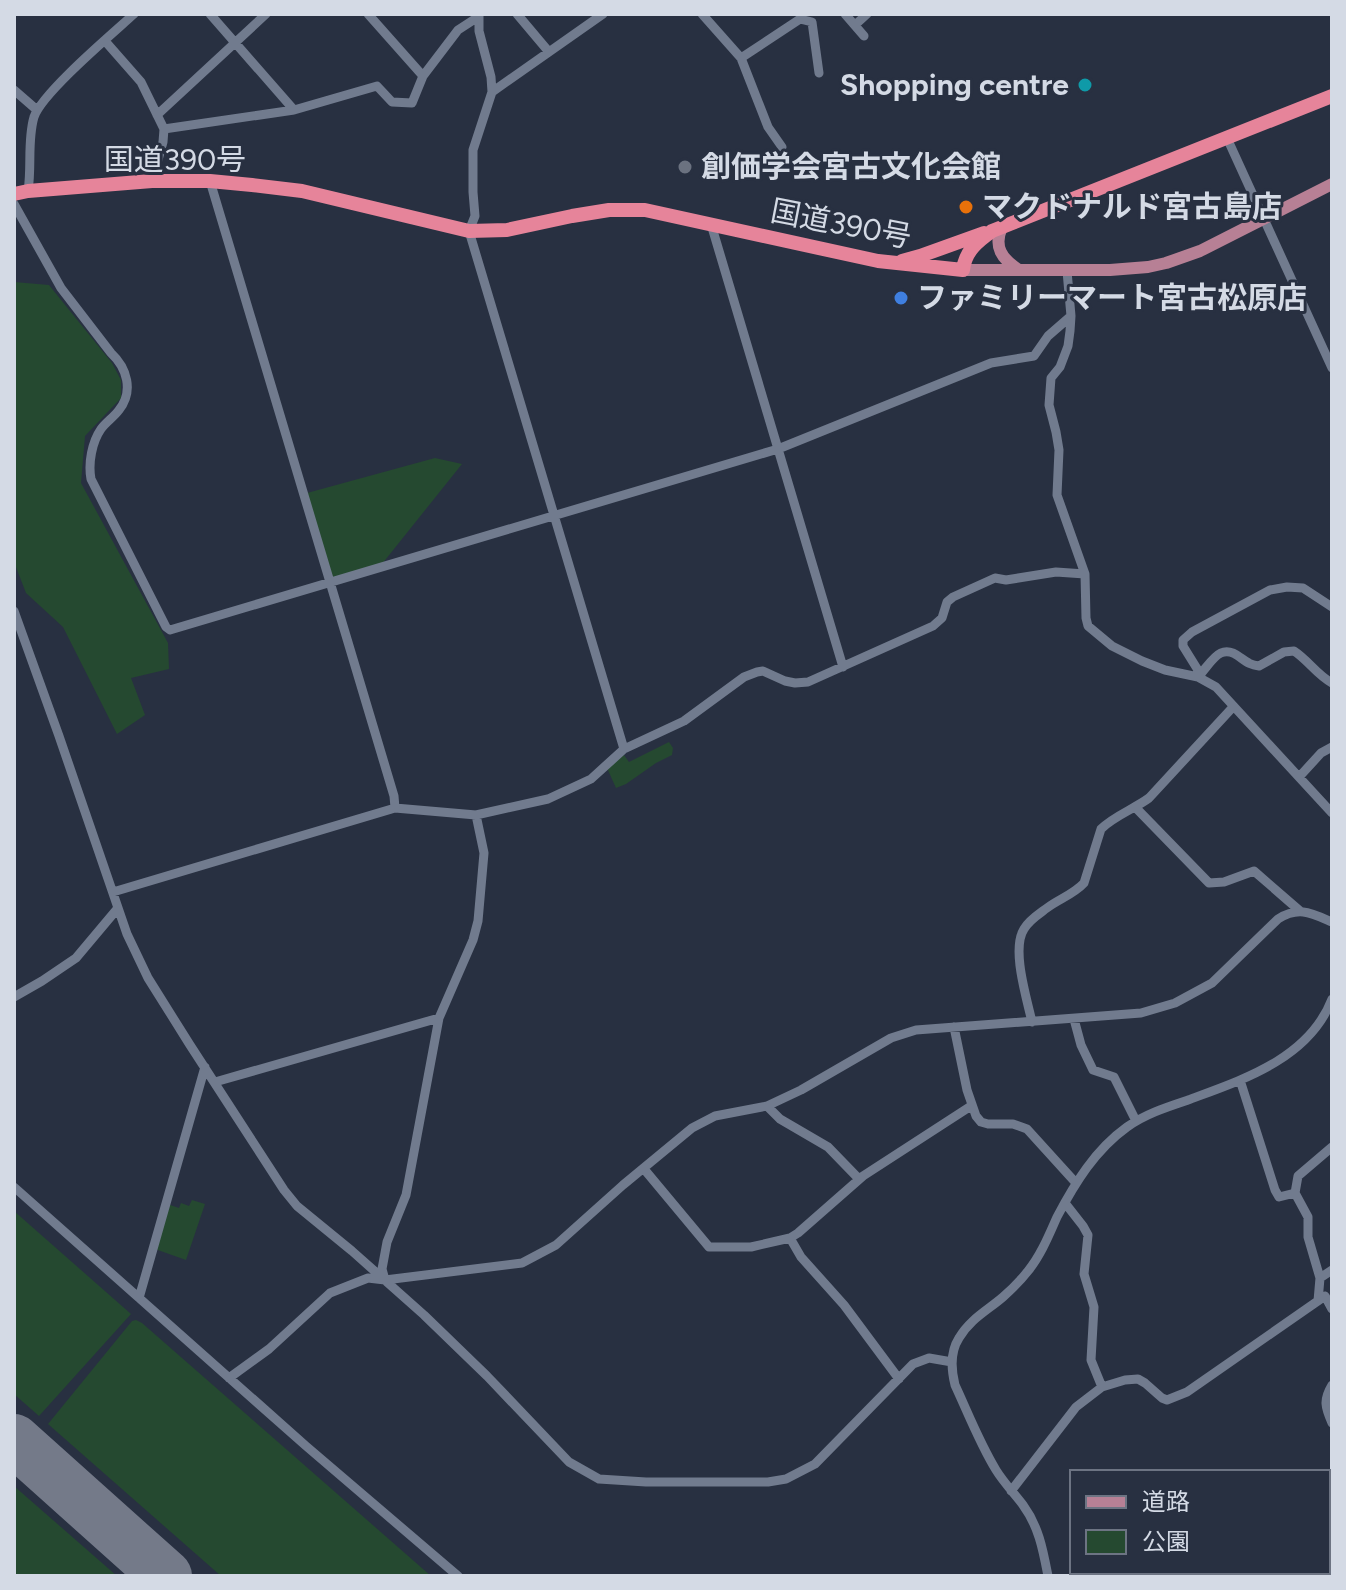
<svg xmlns="http://www.w3.org/2000/svg" width="1346" height="1590" font-family="Figtree,'Noto Sans JP',sans-serif">
<style>
.green{fill:#254930}
.lines{fill:none;stroke-linecap:round;stroke-linejoin:round}
.runway{stroke:#747a89;stroke-width:52}
.minor{stroke:#717b8e;stroke-width:9}
.major{stroke:#b78095;stroke-width:12}
.highway{stroke:#e6849a;stroke-width:14}
.culture-dot{fill:#0f9aa8;stroke:#283041;stroke-width:3}
.worship-dot{fill:#6b7280;stroke:#283041;stroke-width:3}
.food-dot{fill:#e8710a;stroke:#283041;stroke-width:3}
.shop-dot{fill:#3f7fe0;stroke:#283041;stroke-width:3}
.labels{text-anchor:middle;stroke-width:6;stroke-linejoin:round;paint-order:stroke}
.poi-label{font-size:30px;font-weight:bold;fill:#d4dae5;stroke:#283041;text-anchor:start}
.street-label{font-size:30px;fill:#d4dae5;stroke:#283041}
</style>
<rect width="100%" height="100%" fill="#283041"/>
<path class="green" d="M14,282L49,285L112,363L121,380V398L85,436L81,483L168,643L169,669L131,678L145,715L117,734L63,627L26,593L14,562Z
M435,458L462,464L382,564L331,580L307,493Z
M669,742L673,748L672,755L656,763L626,784L616,788L607,768L624,755L629,762Z
M192,1200L205,1204L186,1260L155,1249L170,1205L179,1208L181,1203L189,1206Z
M14,1211L131,1314L39,1416L14,1394Z
M136,1320L142,1323L431,1576H221L48,1424L132,1321Z
M14,1486L117,1576H14Z"/>
<g class="lines">
<path class="runway" d="M14,1440L166,1576"/>
<path class="minor" d="M210,14L294,110
M368,14L423,76
M479,14V31L491,77L492,92L473,150V192L475,216L469,231L624,749
M517,14L549,52
M702,14L741,58L800,19L812,22L819,73
M845,14L864,36
M855,25L867,14
M105,41L141,82L164,129L163,142L152,181
M741,58L768,127L782,147
M14,90L37,110
M492,92L603,14
M157,115L266,14
M164,129L294,110L377,86L392,102L412,103L423,76L458,30L478,17
M1227,138L1332,368
M210,181L394,796L395,808
M28,191C32,166 27,141 34,117C42,93 112,34 134,14
M14,204L61,288L111,353C127,368 134,391 119,410C114,417 106,422 101,429C92,442 88,463 91,479L166,627L170,630L778,449L991,363L1034,356L1048,336L1071,316
M711,224L843,667
M1067,271L1071,316L1070,331L1068,346L1060,367L1051,378L1049,405L1056,432L1059,450L1057,495L1085,574L1086,618L1088,626L1112,646L1142,661L1165,670L1198,677L1216,687L1332,813
M14,611L59,736L127,934L148,978L190,1045L284,1190L297,1206L352,1251L424,1315L487,1376L569,1462L599,1479L646,1482H768L786,1479L815,1464L913,1364L929,1358L952,1362
M1201,675L1183,646V640L1192,632L1270,590L1287,587L1303,588L1332,607
M1198,677C1212,662 1220,641 1241,658C1248,663 1251,665 1259,666L1284,652L1294,651C1308,660 1317,675 1332,683
M1300,776L1321,753L1332,747
M1136,808L1209,883L1224,882L1254,871L1300,911
M113,892L395,808L476,815L548,799L591,779L624,749L684,721L744,677L757,672L763,671L785,681L795,683L808,682L933,626L942,618L947,602L953,597L995,578L1006,580L1056,572L1085,574
M14,997L42,981L76,958L118,908
M1074,1019L1081,1045L1093,1070L1114,1077L1136,1121
M1032,1022C1027,999 1011,949 1024,929C1029,920 1039,914 1047,908C1059,899 1074,894 1084,883L1101,829C1114,816 1134,809 1149,798L1233,707
M954,1027L967,1090L976,1116L981,1122L988,1124H1013L1027,1129L1076,1183
M1240,1080L1275,1190L1279,1197L1295,1193L1298,1176L1332,1147
M215,1082L439,1018
M767,1106L780,1119L828,1147L859,1179
M644,1169L709,1247H751L790,1238L798,1233L863,1176L971,1106
M14,1187L306,1446L458,1576
M1295,1193L1308,1217V1237L1320,1278L1318,1301
M1065,1203L1083,1226L1088,1235L1084,1274L1094,1307L1091,1360L1102,1387
M790,1238L801,1257L844,1305L899,1379
M1320,1278L1332,1270
M385,1280L382,1269L387,1242L406,1195L439,1018L473,940L478,921L484,853L476,815
M139,1298L205,1067
M229,1378L269,1349L330,1293L368,1278L385,1280L522,1263L556,1245L623,1185L692,1128L715,1116L767,1106L801,1090L891,1038L916,1030L1141,1013L1175,1003L1212,983L1278,919C1299,906 1311,913 1332,922
M1332,1385C1323,1400 1325,1407 1332,1423
M1011,1491L1076,1407L1102,1387L1125,1380L1138,1379L1145,1383L1162,1398L1167,1400L1187,1392L1325,1296L1332,1309
M1048,1576C1043,1550 1039,1527 1023,1505C1014,1493 1004,1483 996,1470C980,1444 968,1413 955,1385C951,1369 950,1352 959,1338C970,1319 988,1310 1003,1297C1012,1289 1021,1280 1028,1271C1041,1255 1049,1235 1057,1217C1075,1183 1095,1150 1127,1127C1145,1114 1167,1107 1188,1100C1242,1080 1309,1059 1332,999"/>
<path class="major" d="M1002,227C993,247 1002,259 1019,270
M963,270H1110L1148,267L1166,263L1200,251L1332,184"/>
<path class="highway" d="M14,194L28,191L152,181H210L252,185L302,191L469,231L507,230L572,216L609,210H645L878,261L963,270C965,251 978,241 992,231L1332,96
M902,261L920,256L984,233"/>
</g>
<circle class="culture-dot" cx="1085" cy="85" r="8"/>
<circle class="worship-dot" cx="685" cy="167" r="8"/>
<circle class="food-dot" cx="966" cy="207" r="8"/>
<circle class="shop-dot" cx="901" cy="298" r="8"/>
<g class="labels">
<g class="poi-label">
<text x="1069" y="95" text-anchor="end">Shopping centre</text>
<text x="701" y="177">創価学会宮古文化会館</text>
<text x="982" y="217">マクドナルド宮古島店</text>
<text x="917" y="308">ファミリーマート宮古松原店</text>
</g>
<g class="street-label">
<text x="175" y="170">国道390号</text>
<text transform="translate(841 224) rotate(11)" y="10">国道390号</text>
</g>
</g>
<rect width="1346" height="1590" fill="none" stroke="#d4dae5" stroke-width="32"/>
<rect x="1070" y="1470" width="260" height="104" fill="#283041" stroke="#6d7483" stroke-width="2"/>
<rect x="1086" y="1496" width="40" height="12" fill="#b78095" stroke="#6d7483" stroke-width="2"/>
<text x="1142" y="1510" font-size="24" fill="#d4dae5">道路</text>
<rect x="1086" y="1530" width="40" height="24" fill="#254930" stroke="#6d7483" stroke-width="2"/>
<text x="1142" y="1550" font-size="24" fill="#d4dae5">公園</text>
</svg>
